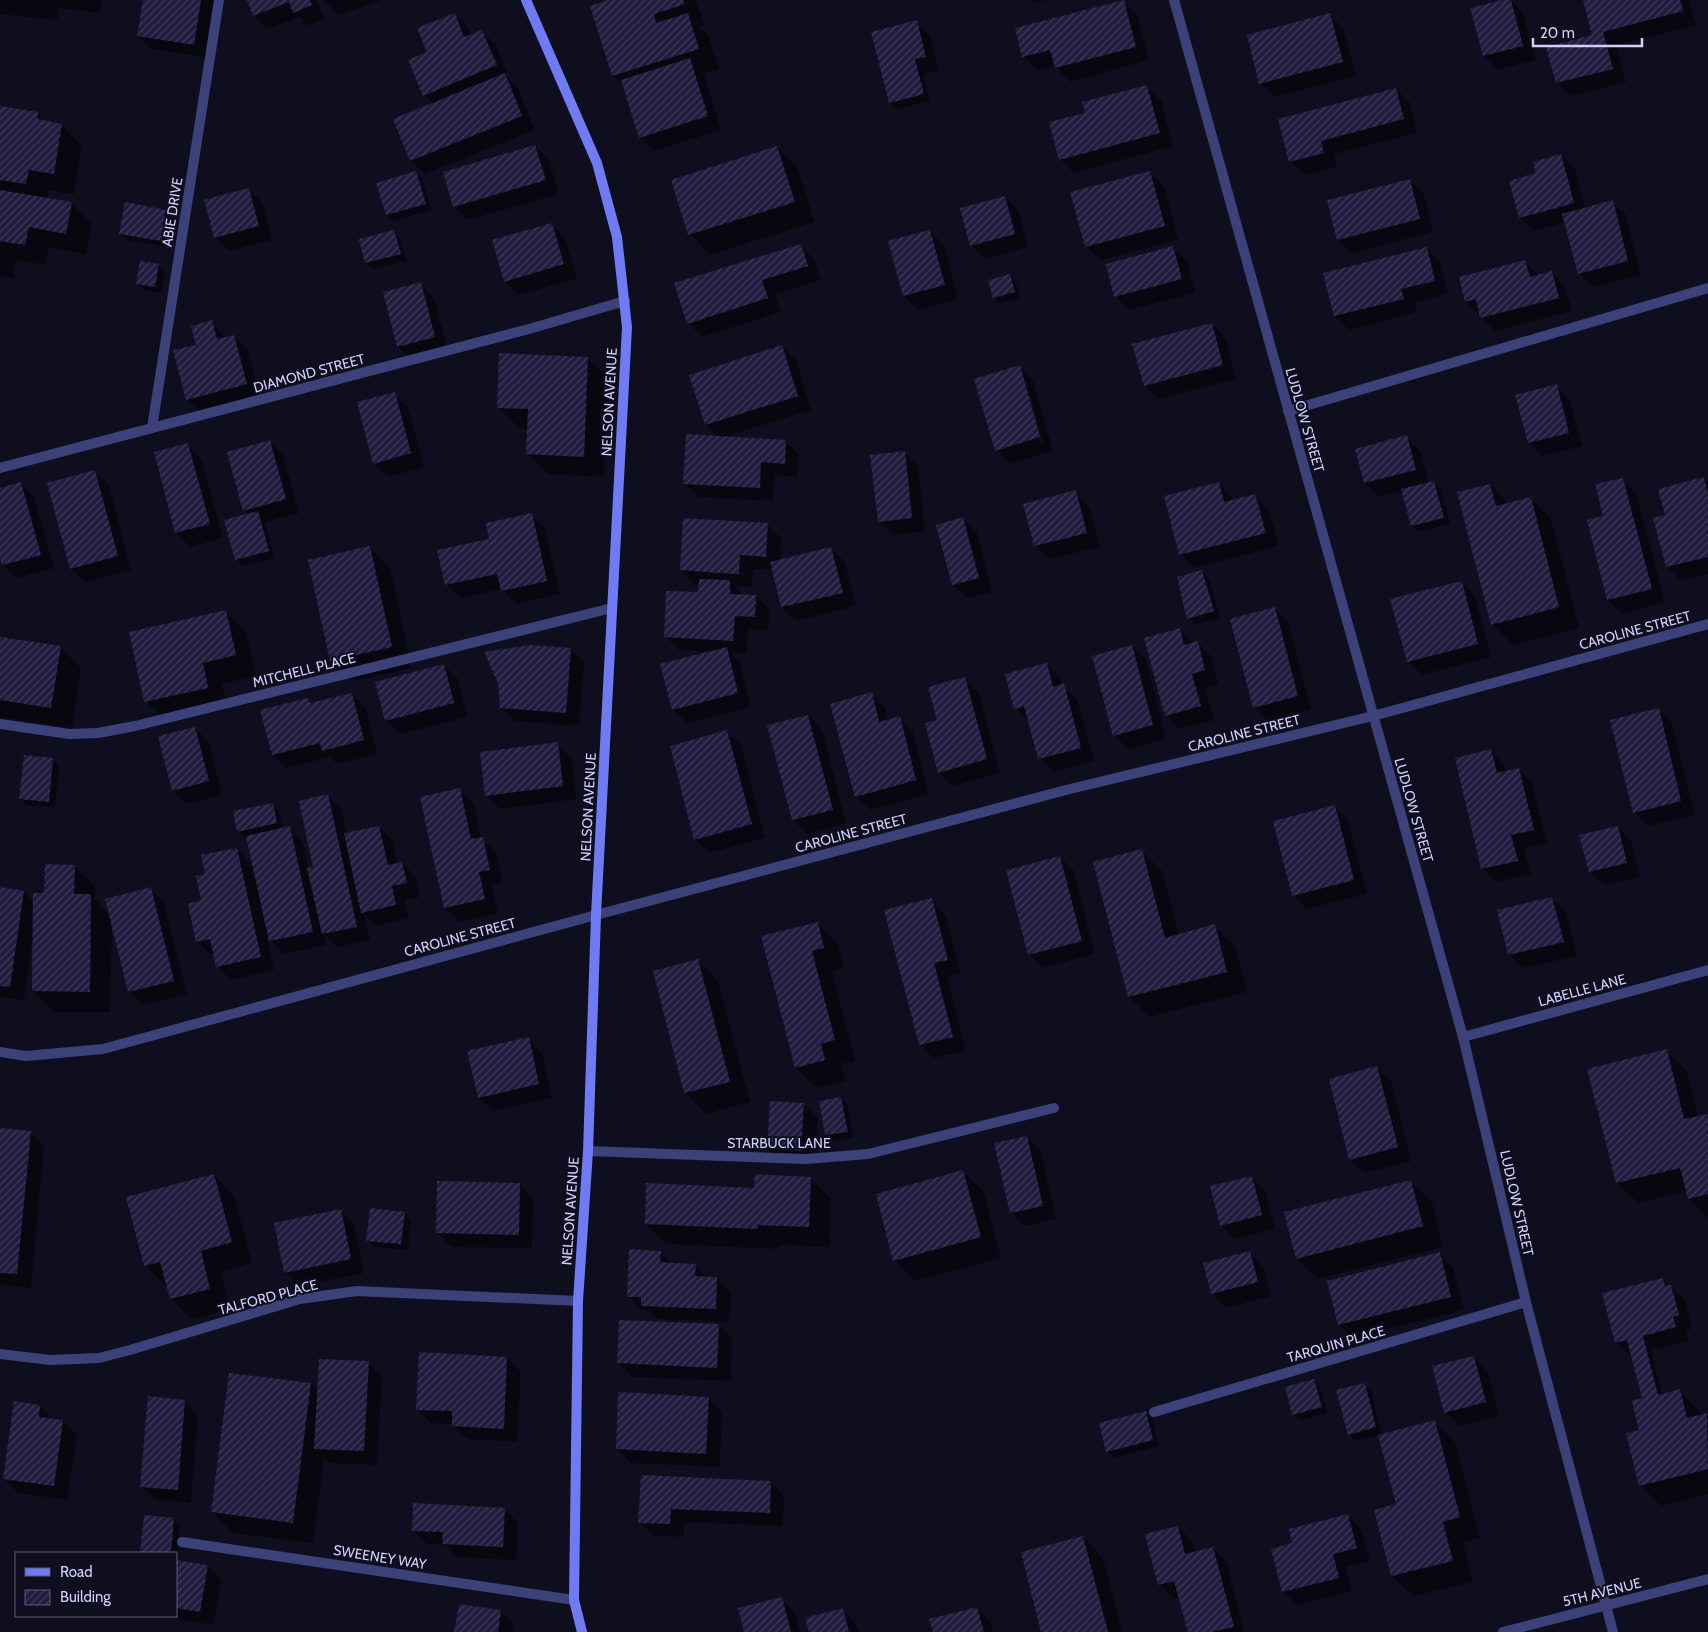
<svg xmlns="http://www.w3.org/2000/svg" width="1708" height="1632" font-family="Cabin,sans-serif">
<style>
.shadow{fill:#0007;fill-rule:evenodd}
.building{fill:url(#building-hatch)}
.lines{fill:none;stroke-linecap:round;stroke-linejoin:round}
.lane{stroke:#3d417a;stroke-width:10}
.street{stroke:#3d417a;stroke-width:10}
.secondary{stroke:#6f7af3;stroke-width:10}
.labels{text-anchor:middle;stroke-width:4;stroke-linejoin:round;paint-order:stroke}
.street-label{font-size:14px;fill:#d0d0fb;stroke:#0f0e1f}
</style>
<defs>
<pattern id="building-hatch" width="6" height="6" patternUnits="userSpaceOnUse" patternTransform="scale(1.25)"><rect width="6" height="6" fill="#1f1c3e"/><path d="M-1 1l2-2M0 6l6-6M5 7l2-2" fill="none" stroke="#3e3c5b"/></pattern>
</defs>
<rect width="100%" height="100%" fill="#0f0e1f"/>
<path class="shadow" d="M0,0H101L100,13L58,8L57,20L0,14Z
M144,0H217L208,58L152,49L138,35Z
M248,0H317L324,19L308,26L300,17L268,29L254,16Z
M324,0H379V1L338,15Z
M612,0H696L704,25L699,26L708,35L719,69L704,74L721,130L654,151L640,137L624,86L613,76L591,7Z
M1032,0H1046L1034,3Z
M1506,0H1511L1523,13L1536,60L1497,70L1484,56Z
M1585,0H1678L1683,18L1685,17L1681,0H1689L1696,25L1616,46L1626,82L1571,96L1557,83L1594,36Z
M1123,1L1137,15L1149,60L1070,82L1055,66L1037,70L1023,56Z
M455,15L468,28L471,35L482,31L496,45L509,79L518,88L535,130L425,174L411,161L394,119L433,104L424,95L428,53Z
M1330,15L1343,28L1356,76L1274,97L1260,83Z
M916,22L930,35L939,70L923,74L930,101L897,109L890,103Z
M1147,87L1161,100L1173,146L1074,173L1060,159L1087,114Z
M1396,89L1410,103L1417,133L1334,154L1337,167L1304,175L1290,161Z
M0,107L38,114L46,122L62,125L82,146L74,194L49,190L47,199L71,203L92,224L86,254L49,247L46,265L16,260L13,278L0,276Z
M535,146L549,160L559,194L468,220L454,207Z
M777,148L798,168L814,222L710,255L690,234Z
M1561,155L1575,169L1585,209L1612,202L1626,215L1641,275L1593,287L1579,273L1566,222L1534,231L1520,217L1537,174Z
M416,172L422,179L432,210L394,221L387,215L378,183Z
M1150,172L1164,186L1178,240L1100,260L1086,246Z
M1410,180L1424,194L1433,232L1352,253L1338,240Z
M249,190L263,203L272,240L229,251L215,237Z
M1005,197L1019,211L1028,247L985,259L971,245Z
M165,211L172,218L167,247L127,240L121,234Z
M551,224L565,238L577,278L519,295L505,281Z
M930,231L944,245L958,299L918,310L904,296L889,242Z
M394,232L400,238L406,261L373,269L366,263L360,240Z
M800,245L814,259L821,280L775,294L781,312L702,337L688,323Z
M1173,248L1187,261L1195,293L1129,310L1115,296Z
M1426,248L1440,262L1448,294L1414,303L1417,312L1349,330L1335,316Z
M1525,262L1539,276L1552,272L1565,286L1572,311L1495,331L1466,301Z
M158,266L165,272L161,293L144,290L137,284Z
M1010,275L1016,282L1020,298L1000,304L994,297Z
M420,284L434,298L448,351L412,360L398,347L385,293Z
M212,322L226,338L234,336L248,350L260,398L201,413L187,399L197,346Z
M1212,324L1226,338L1236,379L1159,399L1145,386Z
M782,347L796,360L811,410L724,437L785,441L799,455L798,477L775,475L773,501L698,497L684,483L718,437L706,425L690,375Z
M587,358L608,378L604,477L548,474L527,454L528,429L519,428L499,408Z
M1019,367L1033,381L1053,451L1009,464L996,450ZM1023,381H1026L1043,443L1041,444Z
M1556,386L1570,400L1582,446L1543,456L1529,442Z
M394,394L408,407L424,467L388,477L374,463Z
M1406,437L1420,451L1429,484L1434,482L1441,489L1450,524L1419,532L1412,526L1403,490L1379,497L1365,483L1356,450Z
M270,442L283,455L299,513L265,522L274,558L243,566L237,560L226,521L249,515L244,510Z
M187,445L201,458L223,538L190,547L176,533L156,453Z
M904,452L918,466L925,531L893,535L879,521Z
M95,472L109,485L131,570L84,582L71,568Z
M1704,478L1708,483V574L1681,580L1667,567V516Z
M1622,479L1636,493L1665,602L1622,614L1608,600L1588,521L1605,517Z
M21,483L34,497L54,568L17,578L3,564L0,553V489Z
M1218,483L1232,497L1233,501L1255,496L1269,510L1279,546L1194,568L1181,554Z
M1490,485L1509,504L1531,498L1551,519L1579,628L1513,645L1492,624Z
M1075,492L1089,506L1100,547L1049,559L1035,546Z
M531,515L545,528L560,594L516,604L502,589L460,598L447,584L490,540Z
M963,519L977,532L992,592L967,598L953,585Z
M767,524L781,538L780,561L831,548L845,562L856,606L796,621L782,607L773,569H753L752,587L734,586L744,596H756L770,610L768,630H748L747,654L731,653L740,663L751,707L687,723L673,709L711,652L679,650L665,636L700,594V584H695L681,570ZM694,570L745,573V575L694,572Z
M369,548L390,568L412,668L352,681L332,660Z
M1202,571L1209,578L1220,618L1195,625L1189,618Z
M1462,582L1475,596L1491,657L1422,675L1408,661Z
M1274,608L1288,622L1311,709L1268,721L1254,707Z
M226,612L246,632L256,676L222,684L228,708L166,722L146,701Z
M1180,630L1193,643L1197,642L1211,656L1218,684L1205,688L1214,720L1179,729L1166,716Z
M0,638L60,647L81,668L72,728L0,717Z
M1132,646L1146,660L1166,739L1128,749L1114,735Z
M570,649L584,663L579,726L515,721L501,707Z
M1047,664L1061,678L1062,685L1077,699L1094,761L1053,772L1039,758L1029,722L1015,708Z
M444,665L458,679L467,717L400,734L386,720Z
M965,679L979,692L1000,773L953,786L939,772V720Z
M352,694L366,708L377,754L337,764L330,757L287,768L273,755L308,700L312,704Z
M871,694L885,707L888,721L899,718L913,732L929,794L870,810L856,796Z
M1659,709L1672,723L1695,815L1648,826L1634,812Z
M808,716L822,730L846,823L807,834L793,820L769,726Z
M195,728L209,742L222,795L187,804L173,790Z
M727,732L741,745L765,838L709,853L695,839Z
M557,744L571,758L577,799L500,809L486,795Z
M1491,750L1504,764L1506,772L1519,769L1532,783L1547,843L1524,848L1531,874L1496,882L1483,869L1456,759Z
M53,760L59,766L55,808L27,805L20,798Z
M460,790L474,804L481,839L496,852L503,883L492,886L498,913L459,922L445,908L422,798Z
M328,796L342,809L347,834L379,827L393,841L398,864L402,863L416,877L420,897L405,900L409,918L376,926L364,914L370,940L337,947L324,934L326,945L284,954L267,937L274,970L231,980L217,966L215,954L211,955L197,941L207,875L237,849L253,866L247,837L245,838L238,831L273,804L279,811L283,829L289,828L303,842L309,869L315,868Z
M1334,806L1348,820L1367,894L1307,909L1293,895Z
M1618,827L1631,841L1640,877L1604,885L1590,871Z
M1142,851L1162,871L1179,935L1214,926L1235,946L1247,992L1149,1017L1129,996Z
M1060,857L1074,871L1095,954L1043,968L1029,954Z
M74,866L95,886V899L110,915L151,889L164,903L187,994L143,1005L129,991L112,923L110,1012H54L33,991L34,943H32L24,1000L0,997V888L24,892L34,902L46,894Z
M1552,898L1566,912L1577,956L1523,968L1509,955Z
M931,900L945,914L961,973L947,976L966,1051L933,1058L920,1045Z
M817,923L838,944L844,968L832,971L855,1061L841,1064L845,1081L817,1088L796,1068L763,937Z
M698,961L718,981L750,1102L706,1114L686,1093L654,972Z
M528,1039L542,1053L552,1098L493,1111L479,1098Z
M1666,1051L1687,1071L1698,1117L1708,1115V1218L1689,1199L1687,1191L1638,1203L1617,1183Z
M1377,1068L1391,1081L1411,1161L1364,1173L1350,1159Z
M841,1098L848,1105L853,1138L833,1141L826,1135Z
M804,1105L818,1118L814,1164L782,1162L768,1148Z
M0,1130L30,1132L44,1146L31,1288L0,1285Z
M1027,1137L1041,1151L1056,1219L1025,1226L1011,1212Z
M963,1172L984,1192L1001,1258L915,1281L895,1260Z
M214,1175L234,1196L252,1263L221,1272L230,1309L192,1319L171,1299L168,1285L166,1286L145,1265Z
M1252,1177L1265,1191L1275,1229L1235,1239L1221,1226Z
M810,1178L831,1199L829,1247L778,1245V1249L667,1244L646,1224L755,1189Z
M1411,1182L1432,1202L1443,1247L1318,1279L1297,1258Z
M520,1184L533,1198L532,1248L451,1247L438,1233Z
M341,1211L354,1225L364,1273L299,1286L285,1272Z
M405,1213L411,1220L408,1250L374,1247L367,1240Z
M660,1252L672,1264L695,1265L708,1278H717L731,1292L729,1322L656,1319L647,1310H642L628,1296Z
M1249,1253L1263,1266L1271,1296L1226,1308L1213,1294L1205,1264Z
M1439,1253L1453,1267L1464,1310L1353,1338L1339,1325L1329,1281Z
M1663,1279L1685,1300L1692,1329L1686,1330L1689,1341L1651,1350L1662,1395L1680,1391L1700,1412L1701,1415L1707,1414L1708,1415V1494L1661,1506L1640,1485L1641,1431L1645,1399L1632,1355L1630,1356L1616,1342Z
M719,1325L732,1339L731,1381L632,1377L619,1363Z
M507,1358L521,1372L517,1442L467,1439L453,1424L431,1423L417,1409Z
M1474,1358L1488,1371L1499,1416L1459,1426L1445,1412Z
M368,1362L382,1376L377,1465L329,1463L324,1458L313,1543L233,1533L212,1512L311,1384L318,1392Z
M1314,1381L1320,1387L1327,1413L1300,1421L1293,1414Z
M1364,1385L1371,1391L1382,1435L1435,1422L1455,1442L1480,1538L1463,1542L1473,1582L1413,1596L1392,1576L1376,1511L1397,1505L1379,1435L1356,1441L1349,1434Z
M709,1398L722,1412L720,1467L631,1463L617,1449Z
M184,1401L198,1415L191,1503L156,1500L142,1487Z
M40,1406L53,1420L63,1421L77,1435L67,1500L18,1493L4,1479Z
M1145,1412L1152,1419L1159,1446L1114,1458L1107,1451Z
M642,1477L771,1482L784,1496L783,1526L684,1522V1537L654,1536L640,1523Z
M504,1509L518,1523L516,1560L458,1557L445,1545L427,1544L413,1530Z
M1347,1515L1361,1529L1370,1561L1346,1567L1352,1591L1297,1605L1283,1592L1273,1550L1293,1544Z
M174,1519L180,1525L177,1561L208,1566L221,1580L214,1625L182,1620L176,1615V1553H143L142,1552Z
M1178,1527L1192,1541L1195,1552L1213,1548L1227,1562L1244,1632H1189L1180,1597L1173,1599L1159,1585L1147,1535Z
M1083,1537L1103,1558L1122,1632H1043Z
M781,1599L795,1613L800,1632H745Z
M977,1609L991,1622L993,1632H934Z
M843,1610L856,1624L859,1632H810Z
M500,1611L514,1625L513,1632H455Z"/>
<path class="building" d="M143,0H201L194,45L137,36Z
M247,0H310L312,5L293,13L289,2L253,16Z
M608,0H683L685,4L654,14L656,23L688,13L699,49L612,76L590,6Z
M1124,0L1136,47L1055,68L1050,50L1022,57L1015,28Z
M1501,0H1511L1523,46L1483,56L1470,8Z
M1583,0H1680L1683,11L1603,32L1613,69L1556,83L1546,47L1592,35Z
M455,13L464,37L482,30L497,65L423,96L408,60L427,52L417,28Z
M1330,13L1343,62L1259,84L1247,35Z
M917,20L926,57L915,59L924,94L889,103L871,32Z
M690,58L708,116L639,138L621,80Z
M505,73L522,116L410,161L393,119Z
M1147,85L1160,133L1059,160L1049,122L1085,113L1082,102Z
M1396,88L1404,119L1321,141L1324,153L1289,162L1278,119Z
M0,106L38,112V119L62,124L54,174L29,170L26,184L0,180Z
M535,145L546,180L453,207L443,172Z
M777,146L795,202L688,235L671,180Z
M1561,154L1574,203L1519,218L1509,181L1536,173L1533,162Z
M416,171L426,204L386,215L376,183Z
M1150,171L1165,226L1085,247L1070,192Z
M1410,179L1420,219L1337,240L1327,200Z
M249,188L259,226L214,238L204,200Z
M0,190L72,202L66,234L29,227L25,245L0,241Z
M1005,196L1015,234L970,246L960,208Z
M1613,200L1628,261L1578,274L1562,214Z
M125,202L166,210L161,241L119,234Z
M552,223L564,264L504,282L492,240Z
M394,230L401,254L365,263L359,239Z
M930,230L945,285L903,296L888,241Z
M801,244L808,266L762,280L768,298L687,324L674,283Z
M1173,246L1182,279L1114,297L1106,264Z
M1427,247L1435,281L1401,289L1404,299L1334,316L1323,273Z
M1525,260L1530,277L1552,271L1559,298L1480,318L1476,299L1465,302L1459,277Z
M140,261L159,264L155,287L136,284Z
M1010,274L1015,292L993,298L988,280Z
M421,282L435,337L397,347L383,292Z
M212,320L217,339L234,335L247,384L186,400L173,350L196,345L191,326Z
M1212,323L1223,365L1144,386L1132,344Z
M782,345L798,396L705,425L689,375Z
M499,353L588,357L584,457L526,454L528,409L497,408Z
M1020,365L1040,437L995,451L974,379Z
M1557,384L1569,433L1528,443L1515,395Z
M395,392L411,453L373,464L357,402Z
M686,434L786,440L785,464L761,462L760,488L683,484Z
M1407,435L1416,470L1364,483L1355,449Z
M270,440L286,499L243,511L227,452Z
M188,443L210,524L175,533L154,452Z
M905,451L912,518L878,522L870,455Z
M95,470L118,556L70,569L47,483Z
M1704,477L1708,493V557L1666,567L1653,518L1665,515L1658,489Z
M1623,478L1652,589L1607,600L1587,520L1603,516L1595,484Z
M1434,481L1444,518L1411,526L1401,489Z
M21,482L41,555L2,565L0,558V488Z
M1219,482L1224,502L1255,494L1266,533L1179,555L1164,496Z
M1490,484L1496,506L1531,497L1559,607L1491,625L1457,492Z
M1076,490L1087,533L1034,546L1023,504Z
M258,511L269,551L235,560L224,520Z
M532,513L547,581L501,591L497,574L445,585L437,550L489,539L486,523Z
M963,517L979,578L952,585L936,525Z
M683,518L768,523L766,557L740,555L739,574L680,570Z
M370,546L392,647L330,661L308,560Z
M831,547L843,593L781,607L770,562Z
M1202,570L1214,611L1187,619L1177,577Z
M699,579L730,580V594L756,595L755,617L735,616L733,641L664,637L666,591L698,592Z
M1462,581L1478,644L1407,662L1390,599Z
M1275,607L1298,696L1253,708L1230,619Z
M226,610L236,655L203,663L208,688L144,702L129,632Z
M1180,628L1184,645L1198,641L1205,670L1192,674L1201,706L1165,716L1144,638Z
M0,637L61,646L51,708L0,700Z
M530,645L571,648L566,713L500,708L498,683L484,652Z
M1132,645L1153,725L1113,736L1092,656Z
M727,647L738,693L672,710L660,664Z
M1047,663L1053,687L1064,683L1081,748L1038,759L1024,706L1014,709L1005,674Z
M444,664L454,703L385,721L375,682Z
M965,677L987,759L938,773L925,723L937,720L928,687Z
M872,692L879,722L900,716L916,780L855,797L830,704Z
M352,693L364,740L322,751L320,743L272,755L260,710L308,698L310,703Z
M1659,708L1681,801L1633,813L1610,720Z
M808,715L833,810L792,820L767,725Z
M195,727L209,781L172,791L158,736Z
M727,730L752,824L694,840L670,746Z
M558,742L563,786L485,796L480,752Z
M1491,749L1497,773L1519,768L1534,830L1511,835L1518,861L1481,869L1455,758Z
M24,755L53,758L49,802L19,799Z
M460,788L471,839L483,837L490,870L479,872L485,899L444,908L420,797Z
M328,794L357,927L322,934L307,868L313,867L299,801Z
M273,803L277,823L237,832L233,811Z
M1335,805L1354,880L1292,896L1273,821Z
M290,826L313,932L269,941L246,836Z
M379,826L388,865L402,862L407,883L392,886L396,905L361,913L344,833Z
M1618,826L1627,863L1589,872L1579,835Z
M237,848L261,957L216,967L210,939L196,942L188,904L201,900L196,876L205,874L201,855Z
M1142,849L1165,938L1215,924L1227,972L1128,997L1093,862Z
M1060,856L1082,941L1028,955L1006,870Z
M45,864L75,865L74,894H91L90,992L32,991L33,893H44Z
M0,887L24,891L10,987L0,986Z
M151,887L174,981L128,992L105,899Z
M1552,897L1564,942L1508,955L1497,910Z
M932,898L948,960L934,963L953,1037L919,1045L884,910Z
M818,922L824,948L812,951L835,1040L821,1044L825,1060L795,1068L761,936Z
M698,959L730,1082L684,1093L653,971Z
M529,1037L539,1084L478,1098L467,1051Z
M1667,1049L1684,1119L1708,1114V1194L1688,1199L1680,1168L1616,1183L1587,1069Z
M1377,1066L1398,1147L1349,1160L1329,1079Z
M841,1097L848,1132L825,1135L819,1101Z
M770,1101L804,1103L801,1151L767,1148Z
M0,1128L31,1131L17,1274L0,1273Z
M1027,1136L1043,1206L1010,1213L994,1143Z
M963,1170L981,1237L893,1261L876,1194Z
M214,1174L232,1242L201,1251L210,1289L170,1299L160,1262L144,1266L126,1197Z
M755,1174L811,1177L809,1227L758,1225V1229L645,1224L646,1183L754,1188Z
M1252,1176L1262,1215L1220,1226L1210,1186Z
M1411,1180L1423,1226L1296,1259L1284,1212Z
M437,1181L520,1183L519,1235L436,1233Z
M370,1208L405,1212L401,1244L366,1241Z
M341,1209L351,1259L284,1273L274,1223Z
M629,1249L661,1251L660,1262L696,1264L695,1276L717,1277L716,1309L641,1306V1297H627Z
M1250,1251L1258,1282L1211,1294L1203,1263Z
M1440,1252L1451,1297L1338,1325L1327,1281Z
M1663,1278L1665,1286L1671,1285L1679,1315L1673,1317L1676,1327L1643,1336L1658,1395L1680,1389L1687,1418L1707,1413L1708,1469L1639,1486L1626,1433L1639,1430L1632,1401L1642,1398L1627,1340L1615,1343L1602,1293Z
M619,1320L719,1324L717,1368L617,1363Z
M419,1352L507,1357L504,1429L452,1426V1411L416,1410Z
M1474,1356L1486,1402L1444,1413L1432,1366Z
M319,1359L369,1361L364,1451L314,1449Z
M229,1373L311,1383L293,1523L211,1512Z
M1314,1379L1322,1407L1292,1415L1285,1387Z
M1365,1383L1376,1427L1348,1435L1336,1390Z
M618,1392L709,1397L706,1454L616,1449Z
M148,1396L185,1400L178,1490L140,1487Z
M14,1401L40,1405L39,1417L63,1420L54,1486L3,1479Z
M1146,1411L1153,1440L1106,1452L1099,1423Z
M1435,1420L1460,1517L1443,1522L1453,1561L1391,1576L1374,1510L1396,1504L1378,1435Z
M641,1475L771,1481L770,1513L671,1509L670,1524L638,1523Z
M413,1503L505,1508L503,1547L442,1544L443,1532L412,1531Z
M1348,1514L1357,1548L1333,1554L1339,1578L1282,1592L1271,1549L1292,1543L1289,1529Z
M144,1515L174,1518L171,1553L140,1552Z
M1178,1526L1185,1554L1213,1547L1234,1627L1212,1632H1188L1174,1581L1158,1585L1145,1534Z
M1083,1536L1108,1632H1041L1021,1552Z
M176,1560L208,1565L200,1612L176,1608Z
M782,1597L791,1632H744L738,1608Z
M459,1604L501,1610L498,1632H454Z
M977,1607L984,1632H933L929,1619Z
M843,1608L849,1632H809L805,1618Z"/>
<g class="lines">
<path class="lane" d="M1288,411L1708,288
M152,428L219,0
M0,468L529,329L625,301
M0,724L69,734L98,733L135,726L612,608
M1463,1037L1708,970
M588,1151L806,1159L868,1154L1054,1108
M1154,1412L1526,1302
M182,1542L574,1600"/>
<path class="street" d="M1174,0L1463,1037L1526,1302L1613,1632
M0,1052L26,1056L103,1049L596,915L1066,790L1373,716L1708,624
M0,1354L50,1360L99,1358L130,1350L300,1299L357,1291L578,1301
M1503,1632L1708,1579"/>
<path class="secondary" d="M526,0L597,163L617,237L627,327L596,915L588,1151L578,1301L574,1600L582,1632"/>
</g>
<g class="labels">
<g class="street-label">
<text transform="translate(172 212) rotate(-81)" y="5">ABIE DRIVE</text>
<text transform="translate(309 373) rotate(-15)" y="5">DIAMOND STREET</text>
<text transform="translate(609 402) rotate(-87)" y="5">NELSON AVENUE</text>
<text transform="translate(1305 420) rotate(74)" y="5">LUDLOW STREET</text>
<text transform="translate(1635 630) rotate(-15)" y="5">CAROLINE STREET</text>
<text transform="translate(304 670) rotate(-14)" y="5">MITCHELL PLACE</text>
<text transform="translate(1244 733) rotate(-14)" y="5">CAROLINE STREET</text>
<text transform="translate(588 807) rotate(-87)" y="5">NELSON AVENUE</text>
<text transform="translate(1414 810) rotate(74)" y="5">LUDLOW STREET</text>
<text transform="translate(851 833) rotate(-15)" y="5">CAROLINE STREET</text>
<text transform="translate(460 937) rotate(-15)" y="5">CAROLINE STREET</text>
<text transform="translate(1582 990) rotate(-15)" y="5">LABELLE LANE</text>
<text x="779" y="1148">STARBUCK LANE</text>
<text transform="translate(1517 1203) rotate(77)" y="5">LUDLOW STREET</text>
<text transform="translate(570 1211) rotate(-86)" y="5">NELSON AVENUE</text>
<text transform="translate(268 1297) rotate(-15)" y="5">TALFORD PLACE</text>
<text transform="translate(1336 1344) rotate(-16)" y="5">TARQUIN PLACE</text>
<text transform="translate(380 1557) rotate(9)" y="5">SWEENEY WAY</text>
<text transform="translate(1602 1592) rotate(-14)" y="5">5TH AVENUE</text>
</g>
</g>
<rect x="15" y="1552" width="162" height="65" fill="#0f0e1f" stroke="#5c5c77"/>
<rect x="25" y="1568" width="25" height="8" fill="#6f7af3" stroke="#5c5c77"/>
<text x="60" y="1577" font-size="15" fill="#d0d0fb">Road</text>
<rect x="25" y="1590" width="25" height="15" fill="url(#building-hatch)" stroke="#5c5c77"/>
<text x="60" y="1602" font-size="15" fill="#d0d0fb">Building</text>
<path d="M1533 38v8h109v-8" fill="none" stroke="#d0d0fb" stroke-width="2.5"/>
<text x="1540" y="38" font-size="15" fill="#d0d0fb" stroke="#0f0e1f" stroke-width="4" paint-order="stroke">20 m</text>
</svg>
